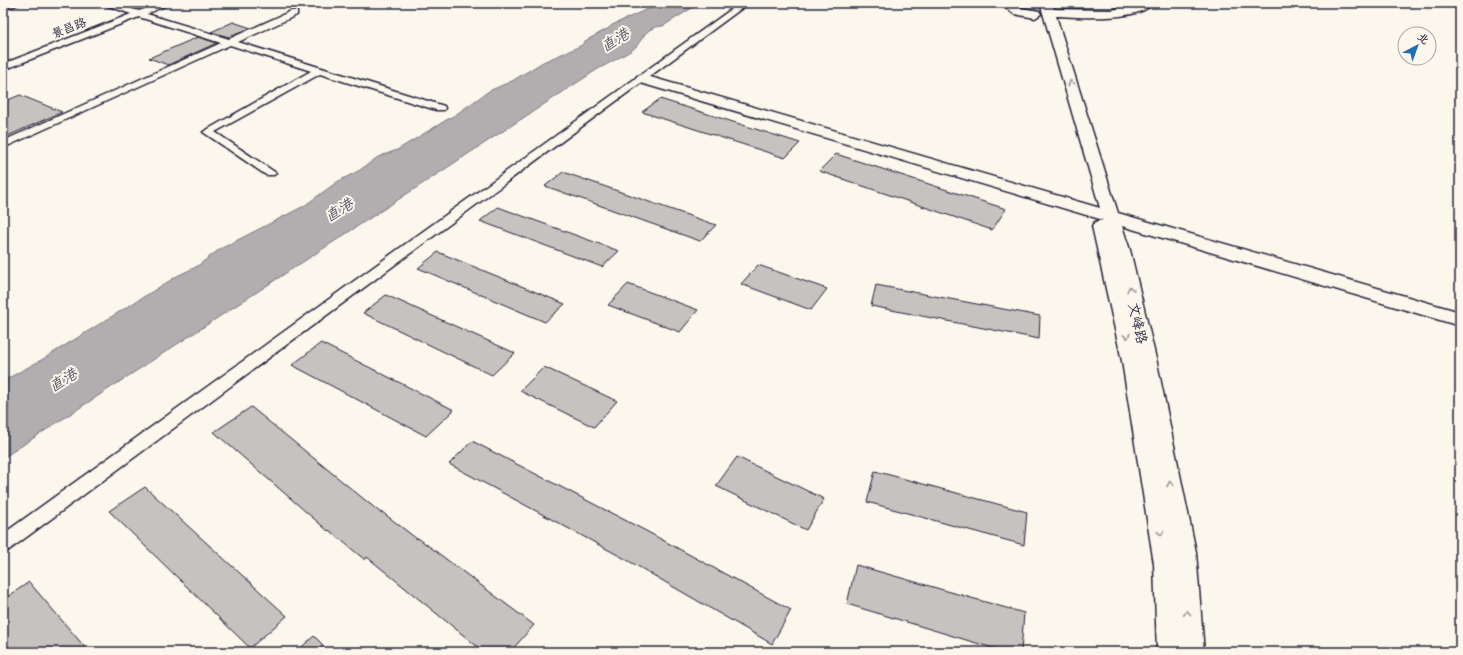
<svg xmlns="http://www.w3.org/2000/svg" width="1463" height="655" font-family="Mynerve,'LXGW WenKai TC',sans-serif">
<style>
.water{fill:#b1aeb0;stroke:#787681}
.building{fill:#c6c2c0;stroke:#22223b}
.lines{fill:none;stroke-linecap:round;stroke-linejoin:round}
.street-casing{stroke:#22223b;stroke-width:3}
.secondary-casing{stroke:#22223b;stroke-width:3}
.street{fill:#fbf7ec;fill-rule:evenodd}
.secondary{fill:#fbf7ec;fill-rule:evenodd}
.oneway{stroke:#99979c}
.labels{text-anchor:middle;stroke-width:4;stroke-linejoin:round;paint-order:stroke}
.far-street-label{font-size:12px;fill:#22223b;stroke:#fbf7ec}
.street-label{font-size:14px;fill:#22223b;stroke:#fbf7ec}
.water-label{font-size:15px;font-style:italic;fill:#545364;stroke:#fbf7ec}
</style>
<rect width="100%" height="100%" fill="#fbf7ec"/>
<filter id="ink" filterUnits="userSpaceOnUse"><feTurbulence type="fractalNoise" baseFrequency=".025" numOctaves="2"/><feDisplacementMap in="SourceGraphic" scale="8" xChannelSelector="R" yChannelSelector="G"/><feConvolveMatrix kernelMatrix="1 2 1 2 8 2 1 2 1" color-interpolation-filters="sRGB"/></filter>
<g filter="url(#ink)">
<path class="water" d="M661,3H700L663,26C642,27 643,43 632,50C621,57 609,63 598,69L3,458V381L43,359L179,275L196,267L220,249L304,206L337,182L360,170L378,157L397,150L458,113L489,91L512,81L543,62L576,48L582,45L585,41L609,28L612,25Z"/>
<path class="building" d="M233,22L251,28L229,37L211,32Z
M198,37L217,43L168,65L149,58Z
M20,95L62,112L3,138V102Z
M660,99L800,143L785,158L642,112Z
M836,154L1006,209L992,230L819,171Z
M563,172L716,225L700,241L545,186Z
M498,207L619,251L602,267L480,221Z
M438,252L565,304L545,322L418,268Z
M758,265L827,289L811,310L741,284Z
M628,284L698,310L680,332L608,305Z
M876,285L1040,316L1039,339L871,306Z
M386,295L515,353L492,375L363,313Z
M321,343L454,410L426,436L292,365Z
M544,367L617,401L594,427L520,391Z
M251,407L381,513L382,512L417,539L418,538L534,625L510,652H484L367,557L365,560L329,530L328,531L214,432Z
M472,441L646,531L791,610L772,644L627,560L449,464Z
M737,457L824,499L806,530L716,486Z
M875,471L1027,512L1024,545L867,502Z
M145,487L287,616L250,648L109,511Z
M856,565L1024,613L1021,652H1006L847,604Z
M29,582L89,652H8L3,646V600Z
M314,636L330,652H296Z"/>
<g class="lines">
<defs>
<path id="street" d="M9,3H21L3,10V5Z
M100,3H112L139,11L160,3H171L147,14L229,39L291,11H297V15L238,42L444,106L445,108L444,110H436L320,74L215,132L276,173L274,175H266L203,132L311,71L230,45L3,148V141L221,43L139,17L3,70V64L131,14Z
M740,3H749L9,550L3,552V534Z"/>
<path id="secondary" d="M1000,3H1014L1022,8L1039,11L1041,14L1035,18L1014,14Z
M1040,3H1052L1054,9L1112,10L1138,3H1153C1139,22 1077,17 1056,16L1118,213L1460,312V326L1122,226L1130,250L1157,363L1196,552L1204,652H1157L1154,564L1122,361L1092,226L1095,222L1103,220L637,82L635,79L637,76H647L1100,208Z"/>
</defs>
<use href="#street" class="street-casing"/>
<use href="#secondary" class="secondary-casing"/>
<use href="#street" class="street"/>
<use href="#secondary" class="secondary"/>
</g>
<defs><path id="oneway-chevron" d="M-2-3.5L2.5 0L-2 3.5" fill="none" stroke-width="1.6" stroke-linecap="round" stroke-linejoin="round"/></defs>
<g class="oneway">
<use href="#oneway-chevron" transform="translate(1071 83) rotate(-107)"/>
<use href="#oneway-chevron" transform="translate(1130 289) rotate(-103)"/>
<use href="#oneway-chevron" transform="translate(1127 336) rotate(77)"/>
<use href="#oneway-chevron" transform="translate(1170 484) rotate(-101)"/>
<use href="#oneway-chevron" transform="translate(1161 533) rotate(80)"/>
<use href="#oneway-chevron" transform="translate(1187 613) rotate(-94)"/>
</g>
</g>
<g class="labels">
<g class="far-street-label">
<text transform="translate(69 28) rotate(-21)" y="4">景昌路</text>
</g>
<g class="street-label">
<text transform="translate(1138 323) rotate(77)" y="5">文峰路</text>
</g>
<g class="water-label">
<text transform="translate(615 40) rotate(-32)" y="5">直港</text>
<text transform="translate(339 210) rotate(-32)" y="5">直港</text>
<text transform="translate(63 380) rotate(-32)" y="5">直港</text>
</g>
</g>
<rect width="1463" height="655" fill="none" stroke="#fbf7ec" stroke-width="16"/>
<rect x="8" y="8" width="1447" height="639" fill="none" stroke="#22223b" stroke-width="1.5" filter="url(#ink)"/>
<g transform="translate(1417 46) rotate(41)"><circle r="19" fill="#fbf7ec" stroke="#a4a2a5"/>
<path d="M0-3L7 15L0 10L-7 15Z" fill="#1f6fb2"/>
<text y="-6" font-size="11" font-weight="bold" text-anchor="middle" fill="#22223b">北</text>
</g>
</svg>
